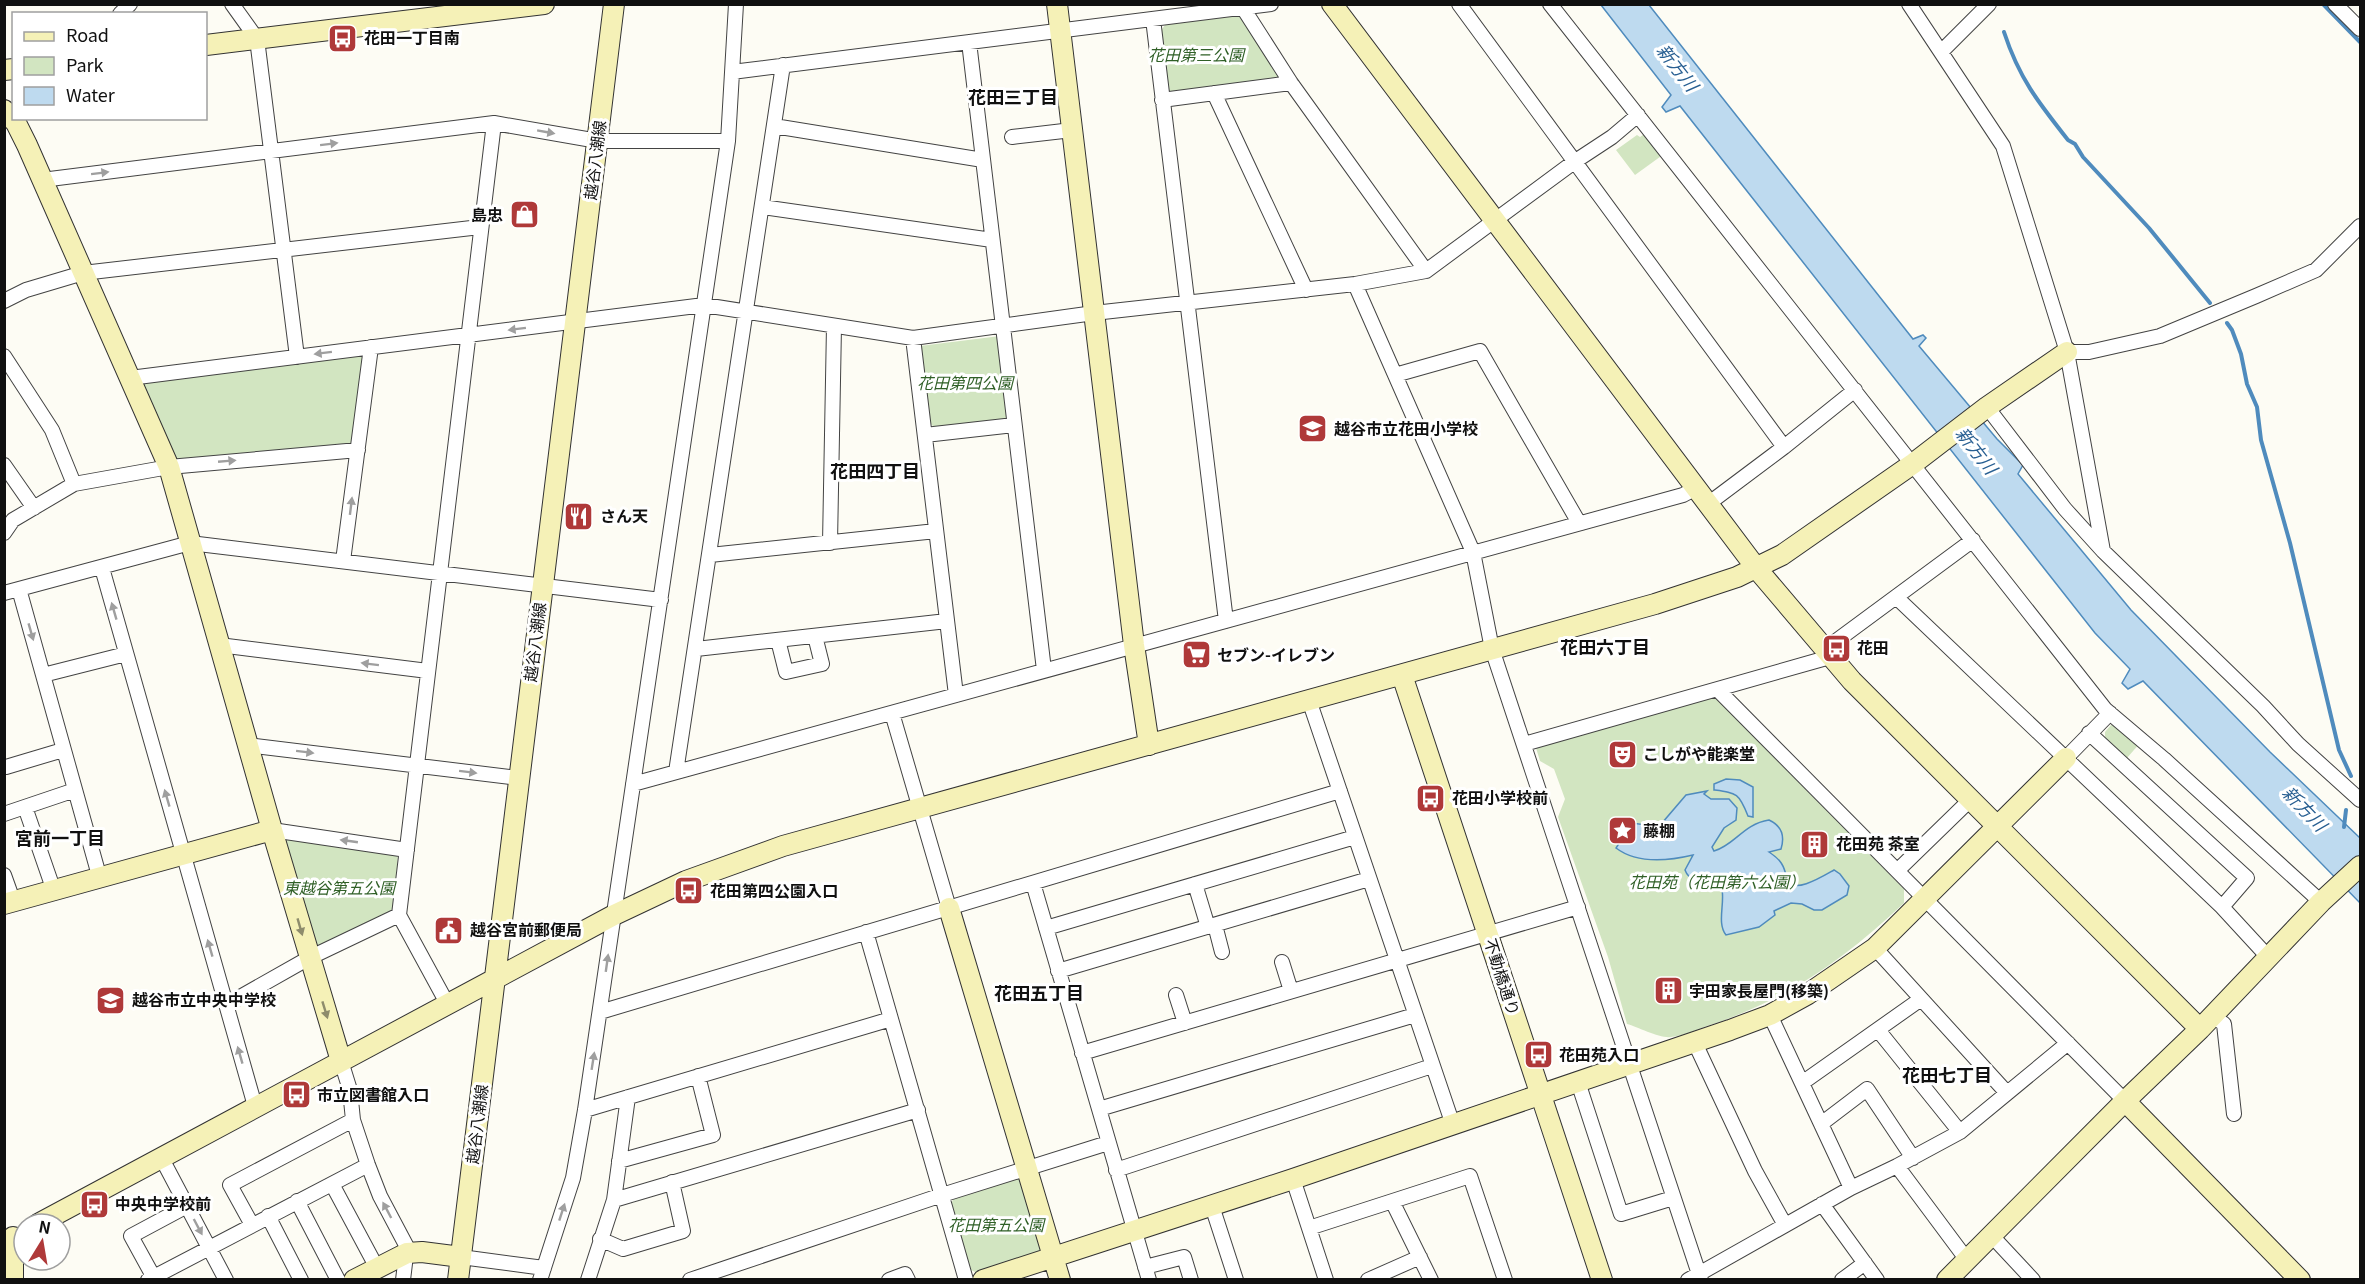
<svg xmlns="http://www.w3.org/2000/svg" width="2365" height="1284" font-family="Georgia,'Noto Sans JP',serif">
<style>
.green{fill:#d2e5c1}
.water{fill:#bedaef;stroke:#4f8bbd;stroke-width:1.5}
.lines{fill:none;stroke-linecap:round;stroke-linejoin:round}
.stream{stroke:#4f8bbd;stroke-width:4}
.street-casing{stroke:#434343;stroke-width:16}
.secondary-casing{stroke:#323232;stroke-width:22}
.street{stroke:#fff;stroke-width:14}
.secondary{stroke:#f5f1b7;stroke-width:20}
.oneway{fill:#9f9f9f}
.oneway2{fill:#8e8c6c}
.labels{text-anchor:middle;stroke-width:6;stroke-linejoin:round;paint-order:stroke}
.poi-label{font-size:16px;font-weight:bold;fill:#101010;stroke:#fff;text-anchor:start}
.park-label{font-size:16px;font-style:italic;fill:#306027;stroke:#fff}
.street-label{font-size:16px;fill:#101010;stroke:#fff}
.water-label{font-size:18px;font-style:italic;fill:#285f92;stroke:#fff}
.neighbourhood-label{font-size:18px;font-weight:bold;fill:#101010;stroke:#fff}
</style>
<rect width="100%" height="100%" fill="#fdfcf4"/>
<path class="green" d="M1237,16L1243,19L1280,74L1278,79L1172,92L1166,88L1160,32L1165,25Z
M1647,132L1664,154L1635,175L1616,150L1637,135L1640,137Z
M1000,336L1008,415L1004,420L935,428L930,423L920,346Z
M366,349L354,447L172,462L137,380Z
M1715,697L1904,889V903C1846,958 1787,1000 1710,1025C1698,1029 1684,1036 1671,1037C1661,1039 1638,1027 1627,1024L1608,957L1558,817L1565,799L1554,769L1540,761L1536,748Z
M2111,725L2118,726L2140,743L2127,758L2105,737V732Z
M278,835L398,853L394,911L312,951Z
M1015,1178L1023,1180L1042,1246L1039,1252L977,1273L971,1270L951,1204L954,1198Z"/>
<path class="water" d="M1601,5H1649L1913,339L1923,335L1926,338L1919,346L1997,439L2023,465L2018,474L2131,610L2270,752L2360,838V903L2143,681L2128,689L2122,683L2130,669L2095,633L1680,106L1666,112L1662,107L1671,95Z
M1726,779L1740,780L1753,787V817L1748,816C1739,793 1737,793 1714,790V784Z
M1707,791L1704,794L1711,799H1729L1737,808L1736,820L1724,828L1712,847L1714,851C1735,845 1743,824 1769,820C1782,826 1785,836 1781,849L1769,852C1781,860 1784,865 1787,879C1792,896 1825,875 1834,870L1840,874L1849,886L1847,895L1822,910H1814L1802,904L1791,903L1774,911L1775,915L1759,927L1726,935C1714,920 1731,892 1716,879C1704,880 1690,884 1685,870L1693,855C1668,861 1637,864 1616,848L1632,823L1653,826L1662,823L1686,795Z"/>
<g class="lines">
<path class="stream" d="M2323,4L2360,42
M2004,32C2019,78 2038,102 2068,140L2075,144L2083,157L2149,228L2210,303
M2227,323L2232,330L2241,354L2247,384L2257,407L2261,440L2290,543L2339,750L2351,776
M2344,827L2346,810"/>
<defs>
<path id="street" d="M232,4L257,39L297,357
M1459,4L1784,447L1708,504
M1550,4L2105,709L2164,759L2321,902
M1909,4L2003,146L2067,352L2103,551
M2335,4L2360,29
M1243,8L1291,83L1426,271
M120,14L130,4
M1153,19L1226,621
M969,42L1044,670
M1942,51L1989,4
M732,72L1271,4
M1214,93L1306,290
M1162,100L1291,83
M774,126L983,160
M1012,137L1072,130
M42,180L494,123L598,141H728
M762,207L992,240
M1355,284L1473,552L1492,649L1701,1280
M4,301L26,290L83,273L480,227
M913,338L956,695
M2067,352H2089L2160,336L2256,296L2316,270L2360,226
M4,356L52,430L74,484
M1395,375L1480,351L1579,523
M130,378L704,305L913,338L1094,313L1355,284L1426,271L1574,162L1612,137L1638,115
M1987,407L2065,509L2103,551L2263,706L2298,744L2360,800
M925,435L1014,425
M1784,447L1855,390
M4,465L34,508
M4,533L13,520L74,484L169,467L358,450
M830,543L834,326
M710,555L936,531
M343,561L371,347
M102,568L255,1106
M19,589L100,879
M4,593L190,543L661,600
M1896,597L2222,907L2269,958
M778,640L786,672L822,664L815,636
M219,645L428,671
M696,649L947,621
M1824,650L1973,540
M43,675L126,654
M1718,690L2125,1101
M1309,700L1453,1125
M892,713L949,908
M2089,733L2247,878L2222,907
M1524,744L1830,657
M247,745L518,778
M2066,758L2110,713
M6,767L63,750
M676,772L783,65
M633,784L1683,495L1696,488
M25,807L54,891
M4,814L75,790
M272,830L407,850
M1898,870L1970,800
M4,875L14,903
M1033,883L1149,1280
M1195,884L1208,927
M1215,925L1222,952
M1046,928L1355,837
M866,932L966,1280
M1875,948L2007,1093
M1282,962L1291,991
M1058,971L1369,879
M1176,995L1185,1023
M226,1005L309,958L399,915
M448,1005L399,915L494,123
M600,1012L1340,791
M1770,1015L1851,1188
M2213,1016L2224,1024L2234,1114
M1878,1030L1960,1132
M1695,1043L1755,1171L1785,1225
M1082,1053L1578,907
M341,1061L350,1090L353,1120L368,1165L380,1196L407,1247L403,1280
M1578,1082L1621,1214L1673,1198
M1802,1083L1921,999
M1099,1109L1415,1015
M585,1110L891,1019
M1821,1124L1867,1089L1913,1158
M161,1157L226,1280
M619,1161L713,1135L698,1076
M1897,1166L1967,1260
M1116,1170L1432,1066
M1293,1179L1326,1280
M332,1184L377,1268
M614,1200L918,1110
M297,1201L338,1280
M1393,1203L1431,1280
M1822,1204L1877,1280
M1212,1206L1236,1280
M268,1216L301,1280
M252,1225L230,1185L353,1120
M1309,1228L1470,1176L1505,1280
M1991,1235L2033,1280
M600,1239L623,1249L683,1231L672,1182
M461,1257L544,1268
M1145,1267L1184,1257L1191,1280
M153,1276L131,1236L187,1206
M148,1280L368,1165
M540,1280L573,1178L585,1110L728,141L736,4
M588,1280L614,1200L628,1097
M690,1280L942,1195L1108,1143
M889,1280L905,1274L908,1280
M1368,1280L1420,1257
M1688,1280L1851,1188L1897,1166L1960,1132L2068,1043
M1842,1280L1865,1263"/>
<path id="secondary" d="M1057,4L1134,645L1149,745
M1332,4L1757,569L1852,681L2200,1029
M206,45L544,4
M4,70L14,69
M4,110L16,123L27,145L169,467L272,830L341,1061
M1402,675L1602,1280
M4,904L272,830
M949,908L1060,1280
M2125,1101L2300,1280
M38,1224L614,915L686,881L783,846L1655,604L1737,577L1782,555L1914,463L1987,407L2067,352
M13,1237V1280
M354,1280L407,1253L422,1252L461,1257
M458,1280L614,4
M983,1280L1293,1179L1730,1030L1770,1015L1808,994L1875,948L2066,758
M1947,1280L2125,1101L2200,1029L2321,902L2360,866"/>
</defs>
<use href="#street" class="street-casing"/>
<use href="#secondary" class="secondary-casing"/>
<use href="#street" class="street"/>
<use href="#secondary" class="secondary"/>
</g>
<defs><path id="oneway-solid" d="M-6-.8H1V-3.2L6.5 0L1 3.2V.8H-6Z" transform="scale(1.5)"/></defs>
<g class="oneway">
<use href="#oneway-solid" transform="translate(546 132) rotate(10)"/>
<use href="#oneway-solid" transform="translate(329 144) rotate(-7)"/>
<use href="#oneway-solid" transform="translate(100 173) rotate(-7)"/>
<use href="#oneway-solid" transform="translate(517 329) rotate(173)"/>
<use href="#oneway-solid" transform="translate(323 353) rotate(173)"/>
<use href="#oneway-solid" transform="translate(227 461) rotate(-5)"/>
<use href="#oneway-solid" transform="translate(351 506) rotate(-83)"/>
<use href="#oneway-solid" transform="translate(114 611) rotate(-106)"/>
<use href="#oneway-solid" transform="translate(31 632) rotate(74)"/>
<use href="#oneway-solid" transform="translate(370 664) rotate(-173)"/>
<use href="#oneway-solid" transform="translate(305 752) rotate(7)"/>
<use href="#oneway-solid" transform="translate(468 772) rotate(7)"/>
<use href="#oneway-solid" transform="translate(167 798) rotate(-106)"/>
<use href="#oneway-solid" transform="translate(349 841) rotate(-172)"/>
<use href="#oneway-solid" transform="translate(210 948) rotate(-106)"/>
<use href="#oneway-solid" transform="translate(607 963) rotate(-82)"/>
<use href="#oneway-solid" transform="translate(240 1055) rotate(-106)"/>
<use href="#oneway-solid" transform="translate(593 1061) rotate(-81)"/>
<use href="#oneway-solid" transform="translate(387 1210) rotate(-118)"/>
<use href="#oneway-solid" transform="translate(562 1212) rotate(-72)"/>
<use href="#oneway-solid" transform="translate(198 1227) rotate(62)"/>
</g>
<g class="oneway2">
<use href="#oneway-solid" transform="translate(300 927) rotate(74)"/>
<use href="#oneway-solid" transform="translate(325 1010) rotate(73)"/>
</g>
<defs>
<symbol id="bus-square" viewBox="-11 -11 22 22"><rect x="-9" y="-9" width="18" height="18" rx="4" fill="#af3939" stroke="#fff"/><path d="M-5-6H5V4H4V6H2V4H-2V6H-4V4H-5ZM-3.5-4V0h7V-4ZM-3.5 1.2v1.5H-2V1.2ZM2 1.2v1.5H3.5V1.2Z" fill="#fff"/></symbol>
<symbol id="shop-square" viewBox="-11 -11 22 22"><rect x="-9" y="-9" width="18" height="18" rx="4" fill="#af3939" stroke="#fff"/><path d="M-5-2.5h2.3a2.7 3.5 0 0 1 5.4 0H5L5.5 6h-11ZM-1.5-2.5h3a1.5 2.3 0 0 0-3 0Z" fill="#fff"/></symbol>
<symbol id="school-square" viewBox="-11 -11 22 22"><rect x="-9" y="-9" width="18" height="18" rx="4" fill="#af3939" stroke="#fff"/><path d="M0-5L7-2L0 1L-7-2ZM-4 1L0 2.5L4 1V4Q0 6-4 4Z" fill="#fff"/></symbol>
<symbol id="restaurant-square" viewBox="-11 -11 22 22"><rect x="-9" y="-9" width="18" height="18" rx="4" fill="#af3939" stroke="#fff"/><path d="M-5-6h1v4h1v-4h1v4h1v-4h1v5L-1.5 .5V6h-2V.5L-5-1ZM5-6V6H3V1.5H1.5Q1.5-4 5-6Z" fill="#fff"/></symbol>
<symbol id="supermarket-square" viewBox="-11 -11 22 22"><rect x="-9" y="-9" width="18" height="18" rx="4" fill="#af3939" stroke="#fff"/><path d="M-6-5.5h2.5l.6 2H6L4.5 2H-2.5L-4.4-4H-6ZM-1.5 3.2a1.3 1.3 0 1 0 .1 0ZM3 3.2a1.3 1.3 0 1 0 .1 0Z" fill="#fff"/></symbol>
<symbol id="theatre-square" viewBox="-11 -11 22 22"><rect x="-9" y="-9" width="18" height="18" rx="4" fill="#af3939" stroke="#fff"/><path d="M-5-5.5Q0-4 5-5.5V0Q5 5 0 6Q-5 5-5 0ZM-3.3-2.5H-1v1.5H-3.3ZM1-2.5H3.3v1.5H1ZM-2.8 1Q0 5.5 2.8 1Z" fill="#fff"/></symbol>
<symbol id="sight-square" viewBox="-11 -11 22 22"><rect x="-9" y="-9" width="18" height="18" rx="4" fill="#af3939" stroke="#fff"/><path d="M0-6L1.8-2.2L6-1.7L2.9 1.2L3.7 5.4L0 3.3L-3.7 5.4L-2.9 1.2L-6-1.7L-1.8-2.2Z" fill="#fff"/></symbol>
<symbol id="building-square" viewBox="-11 -11 22 22"><rect x="-9" y="-9" width="18" height="18" rx="4" fill="#af3939" stroke="#fff"/><path d="M-4-6H4V6H1V3H-1V6H-4ZM-2.5-4.3h1.7v1.8h-1.7ZM.8-4.3h1.7v1.8H.8ZM-2.5-1h1.7V.8h-1.7ZM.8-1h1.7V.8H.8Z" fill="#fff"/></symbol>
<symbol id="civic-square" viewBox="-11 -11 22 22"><rect x="-9" y="-9" width="18" height="18" rx="4" fill="#af3939" stroke="#fff"/><path d="M-.6-6.5H3V-4.5H.6V-3L4-1V1h2V6H-6V1h2V-1L-.6-3ZM-1.2 2.5V6h2.4V2.5Z" fill="#fff"/></symbol>
</defs>
<g fill-rule="evenodd">
<use href="#bus-square" x="326" y="22" width="33" height="33"/>
<use href="#shop-square" x="508" y="198" width="33" height="33"/>
<use href="#school-square" x="1296" y="412" width="33" height="33"/>
<use href="#restaurant-square" x="562" y="500" width="33" height="33"/>
<use href="#bus-square" x="1820" y="632" width="33" height="33"/>
<use href="#supermarket-square" x="1180" y="638" width="33" height="33"/>
<use href="#theatre-square" x="1606" y="738" width="33" height="33"/>
<use href="#bus-square" x="1414" y="782" width="33" height="33"/>
<use href="#sight-square" x="1606" y="814" width="33" height="33"/>
<use href="#building-square" x="1798" y="828" width="33" height="33"/>
<use href="#bus-square" x="672" y="874" width="33" height="33"/>
<use href="#civic-square" x="432" y="914" width="33" height="33"/>
<use href="#building-square" x="1652" y="974" width="33" height="33"/>
<use href="#school-square" x="94" y="984" width="33" height="33"/>
<use href="#bus-square" x="1522" y="1038" width="33" height="33"/>
<use href="#bus-square" x="280" y="1078" width="33" height="33"/>
<use href="#bus-square" x="78" y="1188" width="33" height="33"/>
</g>
<g class="labels">
<g class="poi-label">
<text x="364" y="44">花田一丁目南</text>
<text x="503" y="221" text-anchor="end">島忠</text>
<text x="1334" y="435">越谷市立花田小学校</text>
<text x="600" y="522">さん天</text>
<text x="1857" y="654">花田</text>
<text x="1217" y="661">セブン-イレブン</text>
<text x="1643" y="760">こしがや能楽堂</text>
<text x="1452" y="804">花田小学校前</text>
<text x="1643" y="837">藤棚</text>
<text x="1836" y="850">花田苑 茶室</text>
<text x="710" y="897">花田第四公園入口</text>
<text x="470" y="936">越谷宮前郵便局</text>
<text x="1689" y="997">宇田家長屋門(移築)</text>
<text x="132" y="1006">越谷市立中央中学校</text>
<text x="1559" y="1061">花田苑入口</text>
<text x="317" y="1101">市立図書館入口</text>
<text x="115" y="1210">中央中学校前</text>
</g>
<g class="park-label">
<text x="1196" y="61">花田第三公園</text>
<text x="965" y="389">花田第四公園</text>
<text x="1717" y="888">花田苑（花田第六公園）</text>
<text x="339" y="894">東越谷第五公園</text>
<text x="996" y="1231">花田第五公園</text>
</g>
<g class="street-label">
<text transform="translate(595 160) rotate(-83)" y="6">越谷八潮線</text>
<text transform="translate(535 642) rotate(-83)" y="6">越谷八潮線</text>
<text transform="translate(1502 977) rotate(72)" y="6">不動橋通り</text>
<text transform="translate(477 1124) rotate(-83)" y="6">越谷八潮線</text>
</g>
<g class="water-label">
<text transform="translate(1677 68) rotate(52)" y="6">新方川</text>
<text transform="translate(1976 451) rotate(52)" y="6">新方川</text>
<text transform="translate(2304 809) rotate(46)" y="6">新方川</text>
</g>
<g class="neighbourhood-label">
<text x="1013" y="104">花田三丁目</text>
<text x="875" y="478">花田四丁目</text>
<text x="1605" y="654">花田六丁目</text>
<text x="60" y="845">宮前一丁目</text>
<text x="1039" y="1000">花田五丁目</text>
<text x="1947" y="1082">花田七丁目</text>
</g>
</g>
<rect width="2365" height="1284" fill="none" stroke="#101010" stroke-width="12"/>
<rect x="12" y="12" width="195" height="108" fill="#ffffff" stroke="#9f9f9f" stroke-width="1.5"/>
<rect x="24" y="32" width="30" height="9" fill="#f5f1b7" stroke="#9f9f9f" stroke-width="1.5"/>
<text x="66" y="42" font-size="18" fill="#101010">Road</text>
<rect x="24" y="57" width="30" height="18" fill="#d2e5c1" stroke="#9f9f9f" stroke-width="1.5"/>
<text x="66" y="72" font-size="18" fill="#101010">Park</text>
<rect x="24" y="87" width="30" height="18" fill="#bedaef" stroke="#9f9f9f" stroke-width="1.5"/>
<text x="66" y="102" font-size="18" fill="#101010">Water</text>
<g transform="translate(42 1242) rotate(11)"><circle r="28" fill="#ffffff" stroke="#9f9f9f" stroke-width="1.5"/>
<path d="M0-4.5L10 22L0 15L-10 22Z" fill="#af3939"/>
<text y="-9" font-size="16" font-weight="bold" text-anchor="middle" fill="#101010">N</text>
</g>
</svg>
